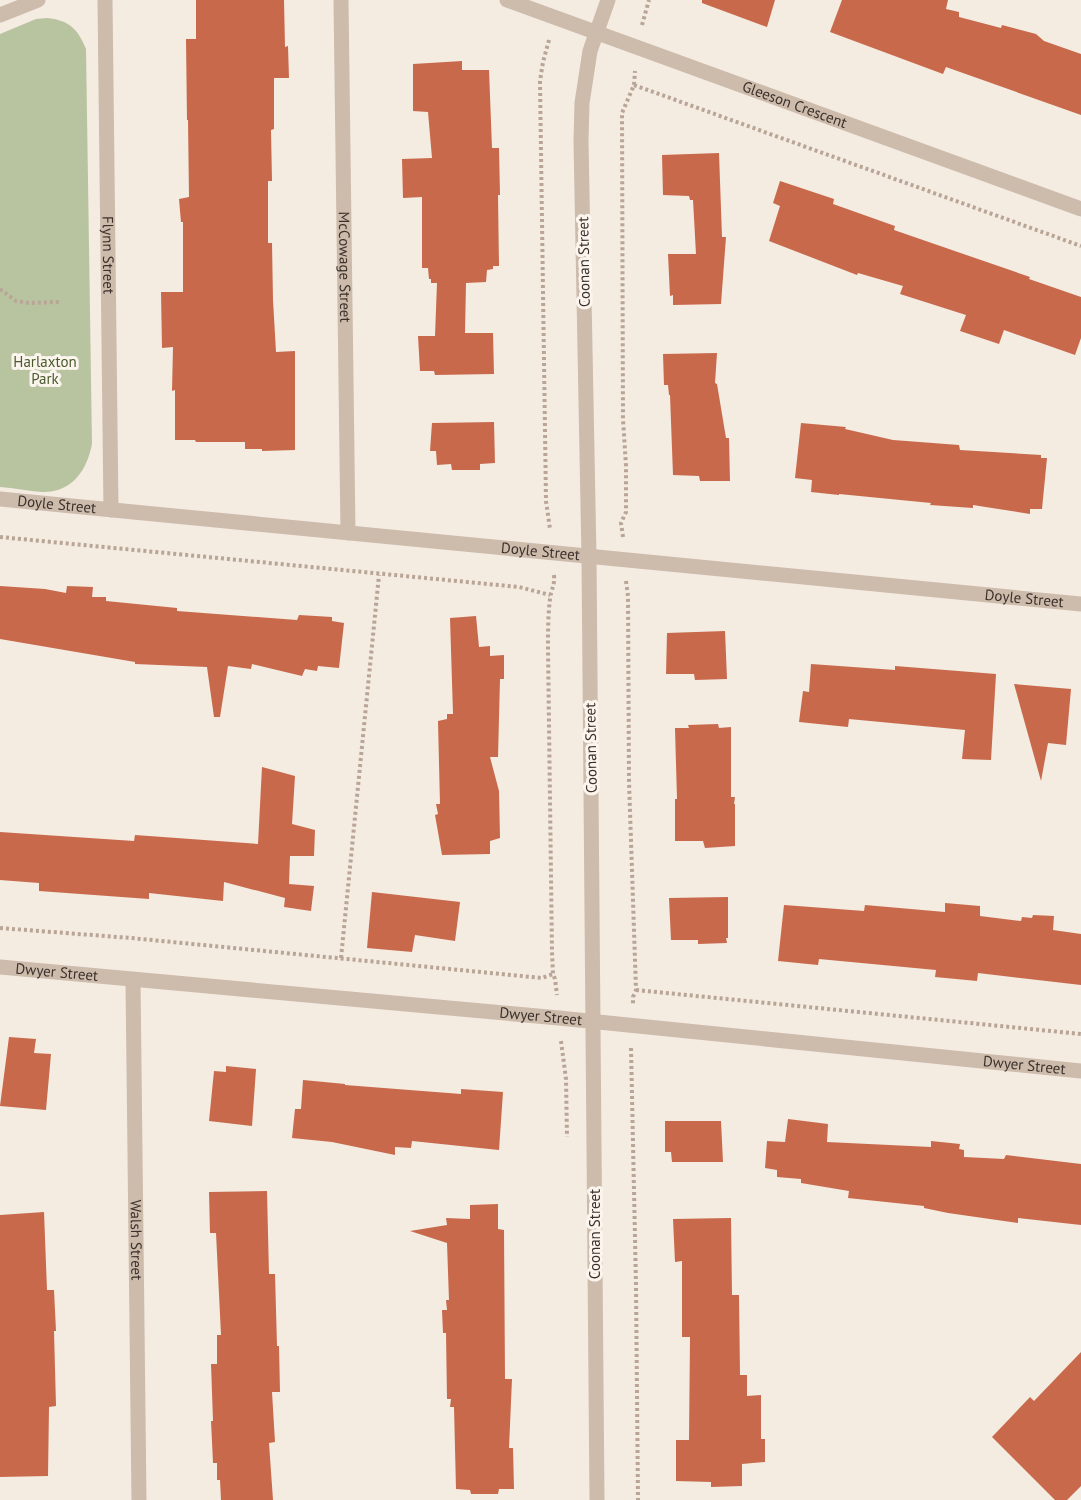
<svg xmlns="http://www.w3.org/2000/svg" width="1081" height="1500" font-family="'PT Sans',sans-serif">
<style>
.green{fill:#b8c4a0}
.building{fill:#c8694b}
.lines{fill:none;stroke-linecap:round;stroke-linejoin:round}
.path{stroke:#b9a596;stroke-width:4;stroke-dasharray:3 3;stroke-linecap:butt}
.street{stroke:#cdbbac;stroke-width:15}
.labels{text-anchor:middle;stroke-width:6;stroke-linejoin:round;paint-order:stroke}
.street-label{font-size:15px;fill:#3b302b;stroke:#fbf5ee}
.park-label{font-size:15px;fill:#4a5a2e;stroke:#fbf5ee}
</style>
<rect width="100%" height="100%" fill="#f4ebe1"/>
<path class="green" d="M47,18C69,20 78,29 86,49L92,444C87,470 72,493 42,492C28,491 14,488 0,487V34L36,19Z"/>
<path class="building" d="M196,0H284L285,47L288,46L289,78H274V129L271,130L272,181H268V243H272L273,300L276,352L295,351V450L262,451V449H245V442H196L195,440H175V390L172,391L173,347L162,348L161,292H183V222H181L179,199L189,197L188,120H187L186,39H196Z
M702,0H775L767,27L702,3Z
M842,0H948L946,9L959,12V17L1001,28L1002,25L1036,34L1044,41L1081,54V115L946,67L943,74L830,32Z
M462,61V70H489L492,148H499L500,195H498L499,266H493V269L487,270L486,282L466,283L465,333H493L494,374L435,375L434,371H420L418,336H435L437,283H431V279H429L428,268H422V197L403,198L402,159L432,158L428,112L413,111V64Z
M719,153L722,237H726L721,304L673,305V295L670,296L668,254H696L693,200H690L689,196L663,195L662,155Z
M780,181L834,199L833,204L895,226L894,230L1030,277L1029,279L1081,297V338L1075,355L1004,330L999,344L960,331L966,315L900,294L903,286L858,273L857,275L769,241L780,206L773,203Z
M717,353L715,383L717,384L726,438H729L730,481H700L699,476L673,475L670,395H669L668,385H664L663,354Z
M494,422L495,463L480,464V470H452L451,464L437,465L436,451H430L432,423Z
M801,423L846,427L845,429L893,440L959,445L960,450L1041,455V458H1047L1042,509H1030V514L973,505V508L930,505L931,503L839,494V495L811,492L812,480L795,478Z
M0,586L45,589L66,593L67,586L93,587L92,597H106V601L177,608V611L297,620L299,615L332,617V621L344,623L339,668L318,666L317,671L305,669L302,676L252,664L251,669L228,666L220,717H214L207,667L135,664V662L0,639Z
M476,616L479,647L490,646V656L504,655V679H500L498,757H490L499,791L500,838L490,841V854L442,855L435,815L438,814L436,804H440L438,721L447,719V714H453L450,618Z
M725,631L727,679L695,680L694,674H666L667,633Z
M811,664L895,670V666L996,674L991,760L962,759L965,730L849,719L848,727L799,722L803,691L809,692Z
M1014,684L1071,689L1066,745L1048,743L1041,781Z
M718,724L719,728L731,727V797H735L734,804H735V846L705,848L703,841H675V799H677L675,728H689L688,725Z
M262,767L295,776L292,824L315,830L314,856H290L289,884L314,886L311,911L284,907L285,898L224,882L223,901L149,893V899L39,891V883L0,880V832L134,841L135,835L258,844Z
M372,892L460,902L455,941L415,935L412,952L367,948Z
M728,897V938H726L727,943L698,944V940H671L669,898Z
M945,903L980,906V916L1021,921L1022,917L1032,918L1033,915L1054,916L1053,930L1081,934V985L978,973L977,981L935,977L936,970L819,959L818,965L778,961L784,905L864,911L865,905L945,912Z
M9,1037L36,1039L34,1053L51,1054L46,1110L0,1106Z
M226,1066L256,1069L252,1126L209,1121L214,1071L226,1072Z
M303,1080L345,1084V1085L461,1094V1089L503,1092L499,1150L412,1141L411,1148L395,1147V1155L332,1142L292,1138L295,1109H301Z
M788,1119L828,1124L827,1142L931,1147V1141L960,1144L959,1149L964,1150V1157L1004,1159L1006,1155L1081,1164V1225L1018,1218V1223L948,1213L924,1208V1206L848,1198L849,1191L801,1183V1179L777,1177V1170L765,1168L767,1141L785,1142Z
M665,1121H721L723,1162H672L671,1152H665Z
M267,1191L269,1274H275L277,1346H279L280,1392H272L275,1442L269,1443L273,1500H221L220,1480H217V1463H213L211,1421H213L211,1364H217V1335H221L216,1233H210L209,1192Z
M498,1204V1229L504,1230L505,1379H512L509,1448H513L514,1489H499L498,1494H471L470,1490L456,1489L454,1407H450L451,1399H447L446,1333H443L442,1310H447L446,1300H449L447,1243L410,1231L447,1225L446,1218L470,1219V1205Z
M44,1212L47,1290H54L56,1331H54L56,1406L49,1407L48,1476L0,1477V1215Z
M731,1218L732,1295H739L740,1375H747V1396L761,1395V1439H765V1462L742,1464V1486L711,1487V1482L676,1481V1440H689L690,1337H682V1261L675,1262L673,1219Z
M1081,1352V1486L1067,1500H1055L992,1437L1030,1397L1034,1401Z"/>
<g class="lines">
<path class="path" d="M642,25L649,0
M549,40L543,62L540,81L546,501L550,529
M634,85L1081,246
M0,289L16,301L29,303L60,302
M0,537L519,587L550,595
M623,537L621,523L626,512V466L623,419L622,113L634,85L635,71
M554,575C555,586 551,589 550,599C548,615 548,632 548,648L552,952L553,974L555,979L557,995
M626,581L628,596L629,781L636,990L633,997V1004
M0,928L131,938L542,978L553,974
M341,958L379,575
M636,990L1081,1034
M561,1041L566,1079L567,1137
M631,1048L636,1285L638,1500"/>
<g class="street">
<path id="s1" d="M105,0L111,510"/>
<path id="s2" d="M341,0L348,533"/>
<path id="s3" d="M507,0L1081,209"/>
<path d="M0,15L38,0"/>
<path id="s4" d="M0,499L1081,604"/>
<path id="s5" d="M0,967L559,1018L1081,1071"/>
<path id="s6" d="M133,980L139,1500"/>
<path d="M597,1500L589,557L581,141L582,103L590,51L608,0"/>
</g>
</g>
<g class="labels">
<g class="street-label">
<text dy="5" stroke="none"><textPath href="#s3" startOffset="306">Gleeson Crescent</textPath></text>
<text dy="5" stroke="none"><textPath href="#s1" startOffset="255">Flynn Street</textPath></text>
<text transform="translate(584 262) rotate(-91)" y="5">Coonan Street</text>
<text dy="5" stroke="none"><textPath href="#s2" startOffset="267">McCowage Street</textPath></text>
<text dy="5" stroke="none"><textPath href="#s4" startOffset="57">Doyle Street</textPath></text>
<text dy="5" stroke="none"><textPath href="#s4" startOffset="543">Doyle Street</textPath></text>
<text dy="5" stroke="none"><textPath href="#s4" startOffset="1029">Doyle Street</textPath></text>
<text transform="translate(591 748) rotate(-91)" y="5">Coonan Street</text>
<text dy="5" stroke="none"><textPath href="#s5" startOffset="57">Dwyer Street</textPath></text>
<text dy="5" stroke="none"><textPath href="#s5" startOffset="543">Dwyer Street</textPath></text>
<text dy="5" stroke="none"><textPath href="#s5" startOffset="1029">Dwyer Street</textPath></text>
<text transform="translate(595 1234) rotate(-90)" y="5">Coonan Street</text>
<text dy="5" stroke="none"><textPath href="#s6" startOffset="260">Walsh Street</textPath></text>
</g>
<g class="park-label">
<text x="45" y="367">Harlaxton<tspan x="45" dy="17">Park</tspan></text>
</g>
</g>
</svg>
